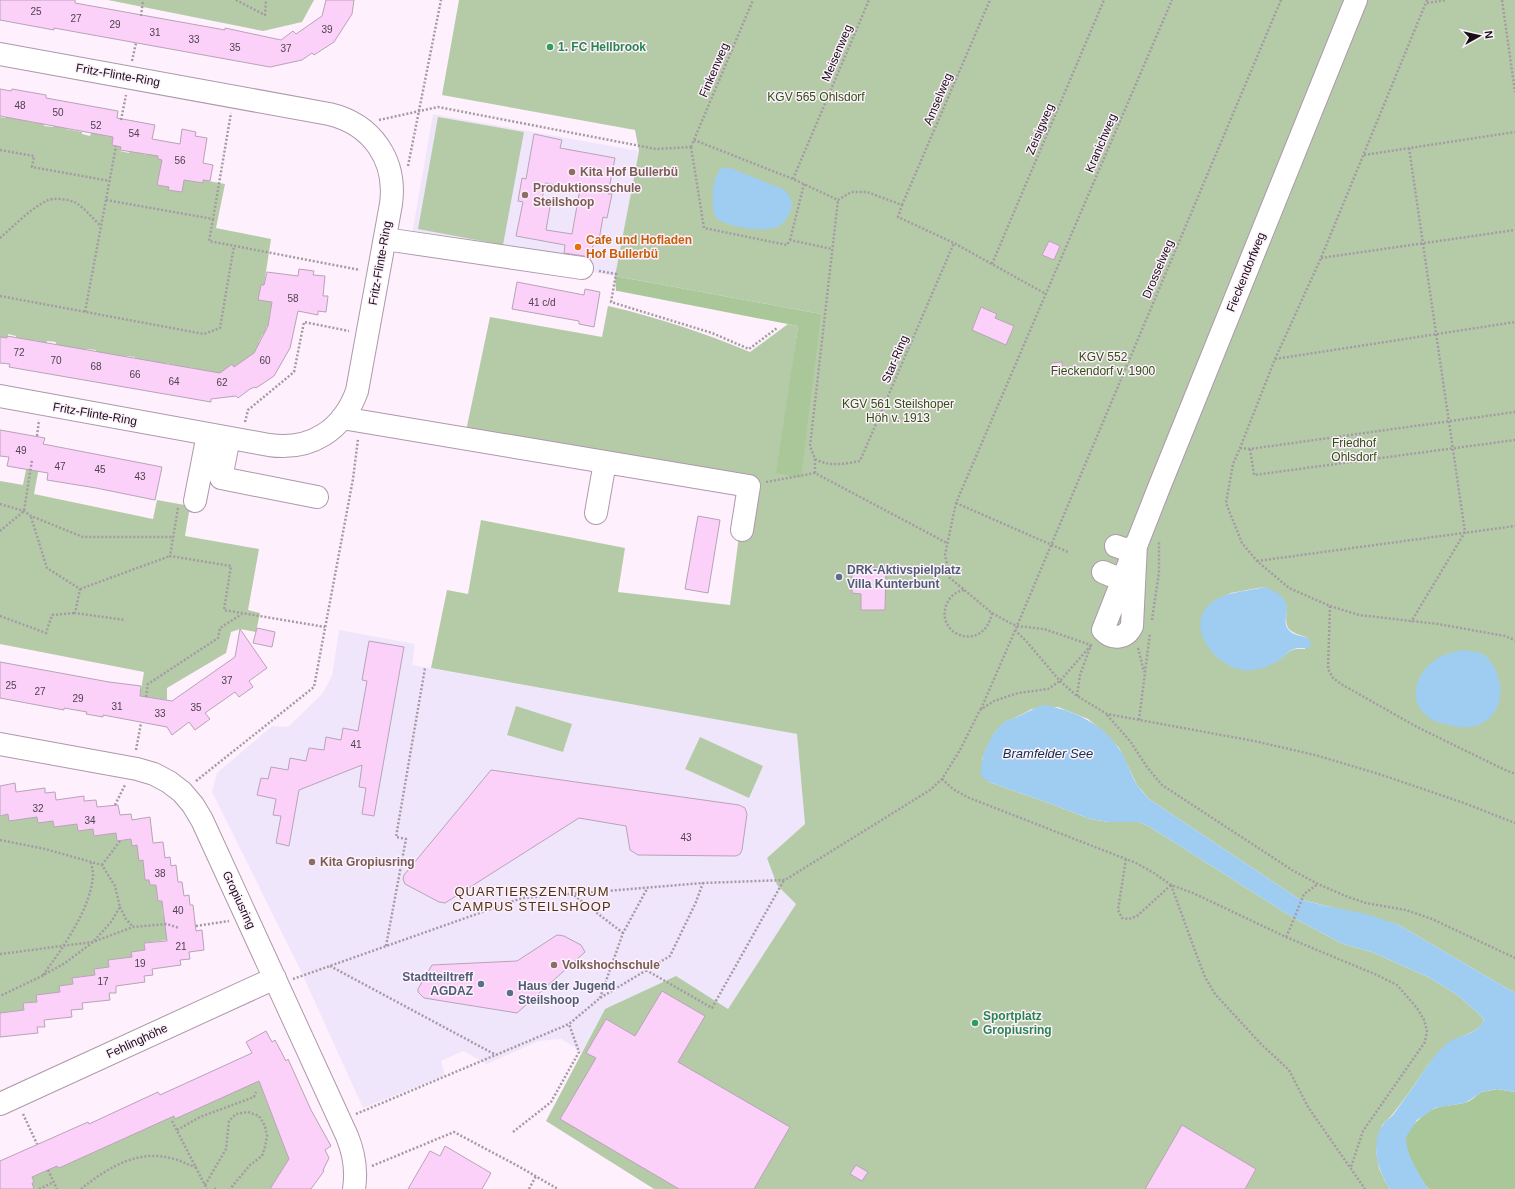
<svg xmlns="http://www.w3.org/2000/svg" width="1515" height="1189" font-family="Helvetica,sans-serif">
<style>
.education{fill:#f0e6fb}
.green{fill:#b5cba8;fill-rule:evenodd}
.forest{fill:#aac799}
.water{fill:#9ecdf1}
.building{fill:#fbd1f9;stroke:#b8a3b6;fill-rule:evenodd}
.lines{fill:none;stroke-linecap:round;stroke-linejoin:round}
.minor-casing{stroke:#ae98ab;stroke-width:24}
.path{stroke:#a59aa4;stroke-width:2.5;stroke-dasharray:2 2;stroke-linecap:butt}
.minor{stroke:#fff;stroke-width:22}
.leisure-dot{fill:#2e9e5b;stroke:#fef0fc;stroke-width:1.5}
.education-dot{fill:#8d6e63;stroke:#fef0fc;stroke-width:1.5}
.food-dot{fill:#e8710a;stroke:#fef0fc;stroke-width:1.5}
.service-dot{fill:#5c6f8a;stroke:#fef0fc;stroke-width:1.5}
.labels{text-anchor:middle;stroke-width:3;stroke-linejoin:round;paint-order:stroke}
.number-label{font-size:10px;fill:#4f404e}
.leisure-label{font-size:12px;font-weight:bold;fill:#27864d;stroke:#fef0fc;text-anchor:start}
.street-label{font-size:12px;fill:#160f15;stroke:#fef0fc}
.park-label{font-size:12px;fill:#2d510f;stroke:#fef0fc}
.education-label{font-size:12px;font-weight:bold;fill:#785e54;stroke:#fef0fc;text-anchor:start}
.food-label{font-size:12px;font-weight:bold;fill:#c56008;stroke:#fef0fc;text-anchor:start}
.service-label{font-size:12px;font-weight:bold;fill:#4e5e75;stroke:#fef0fc;text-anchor:start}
.water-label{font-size:13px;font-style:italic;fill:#0c324a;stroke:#fef0fc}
.neighbourhood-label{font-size:13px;letter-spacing:1px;fill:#4c3311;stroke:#fef0fc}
</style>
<rect width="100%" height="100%" fill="#fef0fc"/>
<path class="education" d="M433,114L639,151L615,276L411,240Z
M339,630L415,644L412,665L797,734L805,824L767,858L777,885L796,904L728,1009H605L582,1052L561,1039L539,1041L487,1064L463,1051L441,1061L445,1075L363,1108L298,965L212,792L217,773L272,726L288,727L322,694L332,676Z"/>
<path class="green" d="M108,0H314L302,22L263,31Z
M459,0H1515V993L1397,924L1299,899L1149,799L1137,785L1119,748L1105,733L1088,719L1058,707L1032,709L1015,718L1007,721L995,732L982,759L989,782L1049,803L1090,819L1109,822H1139L1150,827L1292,917L1343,944L1372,952L1428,977L1456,994L1477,1012L1484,1019L1482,1025L1474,1031L1450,1042L1428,1065L1408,1094L1392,1115L1382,1125L1376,1151L1379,1168L1385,1181L1390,1189H654L546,1121L605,1009L676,976L728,1009L796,904L777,885L767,858L805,824L797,734L431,668L447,590L468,594L481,520L625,548L618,592L730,605L746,482L466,431L490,317L602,337L608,306C657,317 704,333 750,352L788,324L798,326L789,392L821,314L615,276L639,151L635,130L442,95ZM1264,587L1287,608C1284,631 1288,631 1308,638L1305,649C1292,648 1290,650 1281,659L1208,606L1218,599L1231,593Z
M0,115V117L5,118L6,115L10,116V118L28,119V121L35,123L45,121L44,126L53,127L54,123L66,125V129L82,132V134L90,136L92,130L106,132L105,136L113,137L112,145L121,147L120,151L129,153L130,148L142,150V154L149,155L150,152L158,154V159L170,161L167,177L159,176L157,185L169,187L168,190L182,192L184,180L203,183V180L225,184L216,228L271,239L264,285H261L259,300L272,302L269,318L271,327L267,326L265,334H263L259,342L263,344L257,356L253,354C242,361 227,378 212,376C204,375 197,369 189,367L188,370L175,368V365L166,363L165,366L134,363L135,357L126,356V359L95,354L96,350L86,349L85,352L55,347L56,342L47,341L46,346L39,341L30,340L29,343L16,340V336L8,334L7,338L0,337Z
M438,117L524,132L503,245L418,229Z
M28,460L40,462L34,494L153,519L157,500L190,506L185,536L259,549L248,610L260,613L256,632L240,629L231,632L226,653L167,688V700L140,696L144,672L0,644V481L23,485Z
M516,706L572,724L563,752L507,735Z
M700,737L763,766L749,798L685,769Z
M8,814L9,821L37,817L38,823L53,821L54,827L77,824L78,831L93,829L94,836L116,833L117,841L131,839L132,846L137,845L139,860H143L145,880H149L150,885H156L158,901H162L163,916L178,914L180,933L166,934L167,940L144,943L145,950L131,952L132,957L108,960L109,967L95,975L72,978L73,984L59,986L60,992L37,995V1002L23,1003L24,1010L0,1019V816Z
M262,1072V1089L289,1159L270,1189H34L32,1183L34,1182L32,1177L57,1166L59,1168L174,1116L175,1119L255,1082Z"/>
<path class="forest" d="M615,276L821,314L801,478L776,473L798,326L618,291H616Z
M1497,1089L1515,1092V1189H1429C1420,1180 1403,1149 1406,1137C1408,1127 1427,1111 1436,1108C1445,1105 1455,1105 1464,1103C1471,1102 1476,1095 1482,1092C1487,1091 1493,1090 1497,1089Z"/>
<path class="water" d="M721,168H730L783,189C786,192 789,195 791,199C794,208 787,221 779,226C765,233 737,228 723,222C719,221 716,217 714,214C712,198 711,182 721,168Z
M1264,587C1275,591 1288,597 1287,611C1286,617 1284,624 1288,629C1292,635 1302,636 1308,638L1311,643L1309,648C1304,649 1299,647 1294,649C1289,650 1286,655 1282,658C1272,666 1255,672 1242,670C1216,666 1187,630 1207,607C1221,591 1246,592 1264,587Z
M1464,650C1470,651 1479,652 1485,655C1515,685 1500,739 1449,725C1441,723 1433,722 1427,716C1406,699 1417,671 1438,658C1446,653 1455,652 1464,650Z
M1044,705C1073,710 1102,723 1119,749C1127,760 1130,774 1137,785C1141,790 1145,795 1149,799L1299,899L1326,906L1366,914L1397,924L1515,993V1092L1497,1089L1482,1092L1465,1103L1435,1108L1417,1120L1406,1137C1407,1154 1410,1156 1417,1170C1421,1177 1423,1183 1429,1189H1390C1378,1171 1370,1146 1382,1126C1385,1121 1390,1118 1393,1115C1399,1107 1405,1098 1411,1090C1423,1073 1433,1054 1449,1042C1460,1035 1480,1034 1484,1019L1477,1012L1456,994L1428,977L1372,952L1343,944L1292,917L1150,827L1139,822H1109L1090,819L1049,803L989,782L981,776C979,759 991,731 1006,721C1009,720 1012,719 1015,718C1025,714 1033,708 1044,705Z"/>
<path class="building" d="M0,0H75V3L225,30V28L281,40L293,31L296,34L322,16L326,0H354L352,14L334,42L314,55L312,53L302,60L270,67L54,28V30L0,20Z
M0,89L11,91L12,89L46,95V98L118,111L117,118L155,125L152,139L180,144L182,129L196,132L195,136L207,138L203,163L213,165L210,181L203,180V183L184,180L182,192L168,190L169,187L157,185L162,160L158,159V156L120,150L121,147L112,145L113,137L0,116Z
M534,134L562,140L560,148L615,158L608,194H612L607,218L603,217L599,240L594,239L591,259L584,256L564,253L565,245L516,236L523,202L518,201L522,178L526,179ZM545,183L580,189L572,234L546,230L550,207L541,205Z
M1049,241L1060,246L1054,260L1042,255Z
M299,269L314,271L313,275L325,276L323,296H328L326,312L318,311V315L298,311L290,348L274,376L256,388L255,387L250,389L238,398L236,396L211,399V402L9,367L10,364L0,363V337L7,338V336L220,373L232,364L234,367L254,353L268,326L272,302L258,300L261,285H264L267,272L298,276Z
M517,282L584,295L585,289L600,292L594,327L579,324V321L512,309Z
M981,307L997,314L995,318L1014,326L1006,345L972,330Z
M1062,362L1063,374L1052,375L1051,363Z
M0,430L45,438L43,444L162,467L155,500L96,488L47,480L48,473L7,466L9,457L0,456Z
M698,516L720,520L708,593L685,589Z
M859,568H886L885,610H861V594L852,593V572H859Z
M257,628L275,632L272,647L253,643Z
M240,629L267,668L249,681L253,687L239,697L235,692L205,713L210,719L195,730L189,722L172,735L167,727L103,715V717L86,714L87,712L64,708V710L0,698V662L109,682L141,686L140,696L172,701L235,657Z
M369,641L404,647L374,816L362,814L366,788L359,787L362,765L299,790L289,846L276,843L281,816L273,815L276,799L257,795L261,778L268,779L271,767L288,770L290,758L306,761L309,748L324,750L326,737L341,740L343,728L358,731L367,681L362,680Z
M491,770L739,805L745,808L747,814L742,850L740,854L736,856L638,855L630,850L626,826L579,818L445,903L439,902L405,884L403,879L404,875Z
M15,783L16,792L45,788V793L55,792L56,800L84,796V801L96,800L97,807L118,805L120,815L131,814L132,820L150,817L153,843L163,842L165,858L170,857L171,866L176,865L178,882H182L184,896L189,895L190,905H193L196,931L202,930L204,950L189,952L190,959L180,960L181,965L152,969L153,975L144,976L145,982L116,986V993H109L110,1000L82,1003L83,1009L71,1010L72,1017L44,1020L45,1027H37L38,1033L0,1037V1013L24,1010L23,1003L37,1002L36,995L60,992L59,986L73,984L72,978L95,975L94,969L109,967L108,960L132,957L131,952L145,950L144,943L167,941L162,901H158L156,885H150L149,880H145L143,860L139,861L137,845L132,846L131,839L117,841L116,833L94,836L93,829L78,831L77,824L54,827L53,821L38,823L37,817L9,821L8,814L0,816V786Z
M557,935L564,936L581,945L585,952L517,1013L424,998L418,992V989L432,965L517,961Z
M662,991L705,1016L678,1062L790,1127L754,1189H679L560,1119L596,1058L586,1053L606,1019L635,1036Z
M266,1031L272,1042L275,1040L286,1061L288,1059L311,1110L331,1146L325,1150L329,1158L323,1170L324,1171L311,1189H270L289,1159L259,1081L175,1119L174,1116L59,1168L57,1166L32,1177L34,1182L32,1183L34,1189H0V1161L88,1122L89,1124L158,1092L160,1095L252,1053L246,1042Z
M1182,1125L1256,1169L1245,1189H1145Z
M445,1146L491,1173L482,1189H408L430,1151L440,1156Z
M856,1165L868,1172L862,1181L850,1174Z"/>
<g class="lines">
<defs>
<path id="minor" d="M0,54L329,114C372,124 397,160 391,204L357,391C343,430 311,451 269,445L0,396
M385,239L582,268
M342,418L749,486L742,530
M229,438L221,478L317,497
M195,501L208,434
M596,513L605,462
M1136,544L1132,626C1126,639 1112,640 1103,630L1158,490L1356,0
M1116,546L1133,552
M1103,572L1122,580
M0,744L137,769L154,774L169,782L182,792L193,805L202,820L347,1136C354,1153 357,1170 354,1189
M0,1104L275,978"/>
</defs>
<use href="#minor" class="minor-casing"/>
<path class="path" d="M236,0L265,15L266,0
M1427,0L1321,258L1275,359L1240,448L1233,464L1226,503L1242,543L1257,561L1289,588L1330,606L1359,615L1438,624L1505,636L1515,640
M1502,0L1515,92
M1427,3L1446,0
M141,16L143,0
M132,61L136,43
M121,120L126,95
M379,120L438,107L656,149L691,147
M694,140L793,179L838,200L851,192H867L902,205L898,217L954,243L1046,294
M691,147L704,228L787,245L790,240L832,249
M691,147L753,0
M1409,148L1465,532L1411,622
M0,150L34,156L32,167L110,181
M1364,155L1515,132
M408,166L441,0
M793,179L869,0
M106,200L213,219L231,113
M902,205L990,0
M213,219L209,241L360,270
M0,238C14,226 29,210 46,201C54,197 68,199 76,203C85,208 93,219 101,226
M790,240L804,184
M1321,258L1515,230
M992,264L1104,0
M599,271L616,274L611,302L712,333L749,349L777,328
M0,296L204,334L220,328L234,246
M85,312L116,146
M1275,359L1515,322
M245,422L248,410L294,372L304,322L349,331
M37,436L39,420
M1240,448L1250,449L1515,412
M1250,449L1254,475L1515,440
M815,459C830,467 844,464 860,461L954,243
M815,473V459L810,446L838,200
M766,482L815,473L947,543
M956,503L1068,552
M0,504L24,511L31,516L83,537H173
M178,508L170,556L231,566L224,610L325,627
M31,517L47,568L80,589L75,613L125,620
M0,531L24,511L32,460
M1257,561L1515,526
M80,589L170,556
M964,590C955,592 949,597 946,606C936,636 984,653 992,613
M1330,606L1328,669L1333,678L1341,684L1417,727L1501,768L1515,774
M0,616L46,633L52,615L75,613
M1152,620L1159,572V541
M1015,630L1027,642L1060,681L1077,696L1107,714L1254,741L1315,755L1379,774L1464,803L1515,823
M1138,648L1144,672
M1077,696L1080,675L1091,645L1044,629L1017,626L1010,623L992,613L950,578L945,555L956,503L1172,0
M146,697L148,684L218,638L220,628L242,614
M981,709L1017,626L1281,0
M1107,715L1130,741L1147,767L1162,785L1292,870L1318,884L1348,897L1366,903L1406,910L1432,919L1515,958
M1139,720L1150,633
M136,750L141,723
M942,779L953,789L967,797L1136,863L1154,873L1171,885L1193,893L1286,937L1377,975L1397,985L1417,1008L1424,1020L1427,1031L1425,1042L1363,1131L1351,1167
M196,781L314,687L353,479L358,439
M115,805L125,785
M0,840L45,849L102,865L115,886L120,907L111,922L93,942L65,963L42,976L0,996
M1126,859L1118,910L1122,918L1129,919L1137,916L1171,885
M102,865L120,841
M1171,885L1197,956L1205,977L1215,994L1262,1045L1289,1070L1308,1107L1365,1189
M571,893L623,933
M120,907L126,919L133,927
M196,926L229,921
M1286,937L1291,926L1304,894L1318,884
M386,946L406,839L396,837L425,668
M0,954L93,942L133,927L167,924L179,928
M330,966L496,1055
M646,970L712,1008L784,880
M43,975C62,949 91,909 93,875C93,871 92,867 91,863
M293,979L522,898L703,883L785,880L930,790L942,779L960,750L980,710L994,701L1018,693L1048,689L1060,681L1092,644
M600,998L623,933L648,887
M23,1114L37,1144
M356,1114L569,1024L600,998L670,956L696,902L703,883
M172,1121L207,1189
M177,1130L200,1117L254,1097L256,1092
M513,1132L551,1102L579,1052L569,1024
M372,1166L454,1132L518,1166L558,1189
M48,1170L57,1189
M205,1185L226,1149L229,1121L236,1114L248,1112L259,1116L265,1126L267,1136L265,1147L262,1156L250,1165L230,1189
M39,1189L54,1182
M81,1189C107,1168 139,1148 174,1159C182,1161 189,1165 197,1168
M214,1189H218
M529,1189L536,1176"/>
<use href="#minor" class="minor"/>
</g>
<g class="leisure-dot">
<circle cx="550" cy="47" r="4"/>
<circle cx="975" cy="1023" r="4"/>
</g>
<g class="education-dot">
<circle cx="572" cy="172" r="4"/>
<circle cx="525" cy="195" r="4"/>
<circle cx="312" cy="862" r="4"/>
<circle cx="554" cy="965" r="4"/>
</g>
<circle class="food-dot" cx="578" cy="247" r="4"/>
<g class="service-dot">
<circle cx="839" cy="577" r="4"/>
<circle cx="481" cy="984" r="4"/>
<circle cx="510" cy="993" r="4"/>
</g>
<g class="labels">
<g class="number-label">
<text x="36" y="15">25</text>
<text x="76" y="22">27</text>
<text x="115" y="28">29</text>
<text x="327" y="33">39</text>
<text x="155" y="36">31</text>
<text x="194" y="43">33</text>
<text x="235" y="51">35</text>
<text x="286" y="52">37</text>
<text x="20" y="109">48</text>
<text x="58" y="116">50</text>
<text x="96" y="129">52</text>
<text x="134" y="137">54</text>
<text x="180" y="164">56</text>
<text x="293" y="302">58</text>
<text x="542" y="306">41 c/d</text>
<text x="19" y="356">72</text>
<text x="56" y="364">70</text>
<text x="265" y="364">60</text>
<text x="96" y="370">68</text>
<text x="135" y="378">66</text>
<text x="174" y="385">64</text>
<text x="222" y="386">62</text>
<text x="21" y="454">49</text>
<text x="60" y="470">47</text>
<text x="100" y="473">45</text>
<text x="140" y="480">43</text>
<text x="227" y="684">37</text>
<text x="11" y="689">25</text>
<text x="40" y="695">27</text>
<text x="78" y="702">29</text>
<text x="117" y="710">31</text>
<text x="196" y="711">35</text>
<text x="160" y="717">33</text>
<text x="356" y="748">41</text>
<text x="38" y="812">32</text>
<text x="90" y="824">34</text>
<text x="686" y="841">43</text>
<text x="160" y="877">38</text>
<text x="178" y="914">40</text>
<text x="181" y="950">21</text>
<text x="140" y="967">19</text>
<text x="103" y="985">17</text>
</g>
<g class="leisure-label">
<text x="558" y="51">1. FC Hellbrook</text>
<text x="983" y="1020">Sportplatz<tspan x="983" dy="14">Gropiusring</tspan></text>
</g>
<g class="street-label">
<text transform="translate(837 53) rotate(-67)" y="4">Meisenweg</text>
<text transform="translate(714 70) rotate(-67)" y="4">Finkenweg</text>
<text transform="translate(118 75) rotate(10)" y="4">Fritz-Flinte-Ring</text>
<text transform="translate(938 99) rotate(-67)" y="4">Amselweg</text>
<text transform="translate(1040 129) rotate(-67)" y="4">Zeisigweg</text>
<text transform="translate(1101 143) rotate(-67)" y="4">Kranichweg</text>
<text transform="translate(380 263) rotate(-80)" y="4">Fritz-Flinte-Ring</text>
<text transform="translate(1158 269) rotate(-67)" y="4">Drosselweg</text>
<text transform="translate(1246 272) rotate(-68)" y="4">Fieckendorfweg</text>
<text transform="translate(895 359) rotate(-67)" y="4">Star-Ring</text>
<text transform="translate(95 414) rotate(10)" y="4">Fritz-Flinte-Ring</text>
<text transform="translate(239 900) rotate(65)" y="4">Gropiusring</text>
<text transform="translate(137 1041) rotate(-25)" y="4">Fehlinghöhe</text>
</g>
<g class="park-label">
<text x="816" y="101">KGV 565 Ohlsdorf</text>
<text x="1103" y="361">KGV 552<tspan x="1103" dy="14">Fieckendorf v. 1900</tspan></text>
<text x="898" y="408">KGV 561 Steilshoper<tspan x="898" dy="14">Höh v. 1913</tspan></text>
<text x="1354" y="447">Friedhof<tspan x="1354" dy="14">Ohlsdorf</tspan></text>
</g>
<g class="education-label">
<text x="580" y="176">Kita Hof Bullerbü</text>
<text x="533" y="192">Produktionsschule<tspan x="533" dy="14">Steilshoop</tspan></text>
<text x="320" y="866">Kita Gropiusring</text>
<text x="562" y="969">Volkshochschule</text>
</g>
<g class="food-label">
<text x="586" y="244">Cafe und Hofladen<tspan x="586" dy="14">Hof Bullerbü</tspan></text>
</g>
<g class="service-label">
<text x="847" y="574">DRK-Aktivspielplatz<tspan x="847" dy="14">Villa Kunterbunt</tspan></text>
<text x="473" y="981" text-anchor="end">Stadtteiltreff<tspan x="473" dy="14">AGDAZ</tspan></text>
<text x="518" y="990">Haus der Jugend<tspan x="518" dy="14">Steilshoop</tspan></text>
</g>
<g class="water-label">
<text x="1048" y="758">Bramfelder See</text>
</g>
<g class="neighbourhood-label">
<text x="532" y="896">QUARTIERSZENTRUM<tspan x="532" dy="15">CAMPUS STEILSHOOP</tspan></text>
</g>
</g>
<g transform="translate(1479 36) rotate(82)" stroke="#fef0fc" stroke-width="3" paint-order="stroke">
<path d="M0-3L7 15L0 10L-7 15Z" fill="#160f15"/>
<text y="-6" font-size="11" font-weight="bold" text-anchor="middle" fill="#160f15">N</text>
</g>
</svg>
